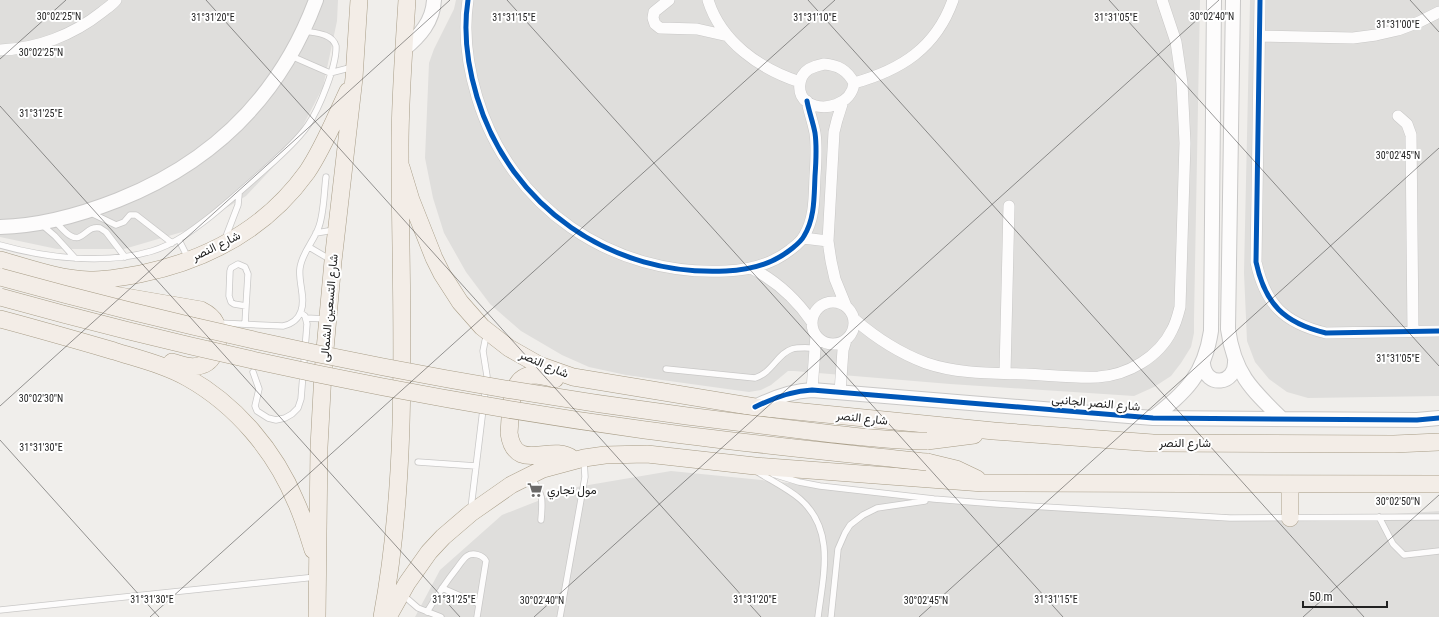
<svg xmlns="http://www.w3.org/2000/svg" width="1439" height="617" font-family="'Roboto Condensed',Vazirmatn,sans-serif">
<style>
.residential{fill:#dfdedc}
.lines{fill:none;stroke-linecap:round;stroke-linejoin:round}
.service-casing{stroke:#c9c8c7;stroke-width:7}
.minor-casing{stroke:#c9c8c7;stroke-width:12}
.tertiary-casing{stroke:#c9c8c7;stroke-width:16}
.primary-casing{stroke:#a79c86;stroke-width:18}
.service{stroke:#fdfcfc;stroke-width:5.5}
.minor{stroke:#fdfcfc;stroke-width:11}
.tertiary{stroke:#fdfcfc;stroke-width:14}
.primary{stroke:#f3ede7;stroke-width:17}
.primary-bridge-casing{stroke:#a79c86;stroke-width:18;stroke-linecap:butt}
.primary-bridge{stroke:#f3ede7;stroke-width:17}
.cycleway-casing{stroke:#fff;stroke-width:8}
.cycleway{stroke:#0057b8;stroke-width:5}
.ticks{fill:none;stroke:#222;stroke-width:1;stroke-opacity:0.45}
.labels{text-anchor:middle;stroke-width:4;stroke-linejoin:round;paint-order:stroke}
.street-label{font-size:12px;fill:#222;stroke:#fff}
.poi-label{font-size:12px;fill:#222;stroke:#fff;text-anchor:start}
.ticks-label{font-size:10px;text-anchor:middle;fill:#222;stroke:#fff;stroke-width:4;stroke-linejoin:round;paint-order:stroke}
</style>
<rect width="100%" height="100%" fill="#f0eeeb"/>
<path class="residential" d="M0,0H338L337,21L323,87L292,147L246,196L189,230L124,249H57L0,237Z
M456,0H1200L1194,319V333L1191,347L1181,363L1171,376L1154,387L1134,396L950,384L794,371H788L771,385L761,390L749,392L626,375L589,367L562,355L521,331L490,304L466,272L444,233L433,198L425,158L429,63L434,49L454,9Z
M1250,0H1439V396L1308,398L1287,392L1269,379L1255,362L1247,341L1244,273Z
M671,471L989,503L1320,519L1439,511V617H415L440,570L502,515L571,488Z"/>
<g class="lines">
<defs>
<path id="service" d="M291,56L330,73L353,67
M91,213L116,225L124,222L130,215H136L172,243
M55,221C60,226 65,233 71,236C83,243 86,225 100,228L106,232L125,257
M41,224L55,236L75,258
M316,233L334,230
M225,239L238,205L239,194
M179,240L188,258
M0,245C46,258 106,265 152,251C175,244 193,230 211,216C232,199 251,182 271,164C284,152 298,140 308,125C319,109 337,65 336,46C332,33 315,33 304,31
M309,247L331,260
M238,264L245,267L248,274L246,306L234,304L231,302L229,296L230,271L231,268Z
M306,318L326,319
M218,323L283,326C292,324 298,320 301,311C306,298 298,282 300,268C302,253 313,242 318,229C324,216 324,191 326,177
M245,324L246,306
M666,369L755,378C772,373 778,353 792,349C799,347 808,348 815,348
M253,372L259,389L255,406L257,411L268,418L276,420L285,418L292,414L298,408L301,399L307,324L305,316L301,313
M418,462L476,466
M756,471C770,480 787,488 800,499C836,530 823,576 818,617
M773,474L799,482L820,486L934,499L997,504L1230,518L1439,517
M531,477C543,495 543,498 541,520
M471,508L487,376L483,351L485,341L488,335
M1379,517L1393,544L1404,555L1439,551
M442,588L479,604
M403,595L418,608L441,617
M0,610L316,577
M427,612C436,597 446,582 457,568C460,564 463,559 467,556C473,552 483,555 486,561L477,617
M560,617L585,477L584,460
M831,617L838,549L845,533L850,525L863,515L877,508L925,501"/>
<path id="minor" d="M468,0C463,32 468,67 477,97C510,207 612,277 726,271C750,270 771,265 790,250C795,246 801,242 804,236C815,218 814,197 815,176C816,162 817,147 815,133C813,122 809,112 807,101
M669,0L654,12L653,18L655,24L660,28L697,29L728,36
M708,0C721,42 760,69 800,82
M1260,0L1256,262C1265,304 1284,323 1326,333L1439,331
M1260,36L1353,38L1376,35L1398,30L1419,22L1439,12
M0,50C37,49 73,35 102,12C107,8 112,5 116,0
M824,64C838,65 847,70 854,83C852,104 824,113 807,102C796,94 798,76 809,69C813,67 819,65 824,64Z
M854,83C901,70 936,48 953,0
M843,101L837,120L834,132L828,241L831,261L835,279L846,306
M1398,116L1407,124L1411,135L1413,331
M803,238L828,241
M753,269C778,282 796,299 812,322
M812 323a21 21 0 1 1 42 0a21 21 0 1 1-42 0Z
M854,319C876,338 899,353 926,363C958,374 992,373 1025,374C1049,375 1074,378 1098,377C1128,375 1159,357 1172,330C1176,323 1178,315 1180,307L1185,143L1182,83L1176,42L1162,0
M1005,373L1009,206
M812,390L816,335
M840,392L843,350L846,340"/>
<path id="tertiary" d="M1233,0L1228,329C1234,373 1251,389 1282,419
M404,49C420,36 433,21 434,0
M0,227C41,226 80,215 118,200C213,162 280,97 316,0
M1203,364C1206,388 1236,385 1235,361
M755,407C773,398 791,391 812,390L1153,418L1417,420L1439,418
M1153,418C1186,391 1204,376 1211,331L1214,0"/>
<path id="primary" d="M401,167L411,200L434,258L442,274L460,302L482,327L509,348L539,365L573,377L755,407L994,431L1153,443L1394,444L1439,442
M0,260C29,268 59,279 89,280C106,280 124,277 140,274C208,260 266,229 307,172C324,147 335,118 348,91
M70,286L85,290L201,310C207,313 212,316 215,322C222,335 217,360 202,365C192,369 181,365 172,362
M0,319C38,329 76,340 114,351C139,359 165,365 188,378C236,405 275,451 296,502C303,517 308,534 313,550
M555,379C548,377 540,375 533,375C508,376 511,415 509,433C515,475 551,442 573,459
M927,441L974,435
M927,462L956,469L977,479
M1290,484V518
M317,617L319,447L323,372L333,261L354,78L359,0
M382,617C411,462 400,303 400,146C400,97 404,49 407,0
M388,617L407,583L429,552L443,537L471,513L511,485L543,469L584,458L605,455L647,454L755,466L983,483L1439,484"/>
</defs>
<use href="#service" class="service-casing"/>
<use href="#minor" class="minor-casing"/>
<use href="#tertiary" class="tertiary-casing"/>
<use href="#primary" class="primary-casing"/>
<use href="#service" class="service"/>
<use href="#minor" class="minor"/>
<use href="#tertiary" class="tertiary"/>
<use href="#primary" class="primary"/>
<defs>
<path id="primary-bridge" d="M0,277C225,339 455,386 687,416C735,422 784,428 833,434C864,437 895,441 927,441
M0,297C211,356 427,400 645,430C739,443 833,452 927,462"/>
</defs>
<use href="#primary-bridge" class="primary-bridge-casing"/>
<use href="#primary-bridge" class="primary-bridge"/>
<defs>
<path id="cycleway" d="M468,0C463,32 468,67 477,97C510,207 612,277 726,271C750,270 771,265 790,250C795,246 801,242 804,236C815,218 814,197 815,176C816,162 817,147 815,133C813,122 809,112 807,101
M1260,0L1256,262C1265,304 1284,323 1326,333L1439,331
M755,407C773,398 791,391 812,390L1153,418L1417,420L1439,418"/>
</defs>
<use href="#cycleway" class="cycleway-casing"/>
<use href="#cycleway" class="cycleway"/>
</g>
<path class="ticks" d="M206,0L761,617M507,0L1063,617M808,0L1364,617M1109,0L1439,366M1410,0L1439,32M0,59L66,0M0,106L460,617M0,406L450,0M0,440L159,617M150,617L835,0M534,617L1219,0M919,617L1439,148M1303,617L1439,495"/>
<defs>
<symbol id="supermarket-bare" viewBox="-9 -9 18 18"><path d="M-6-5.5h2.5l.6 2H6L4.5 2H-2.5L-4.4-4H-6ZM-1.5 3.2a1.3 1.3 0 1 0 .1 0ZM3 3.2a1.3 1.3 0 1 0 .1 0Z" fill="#6a6968" stroke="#fff" stroke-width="2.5" paint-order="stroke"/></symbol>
</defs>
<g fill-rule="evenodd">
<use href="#supermarket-bare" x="524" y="479" width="22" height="22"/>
</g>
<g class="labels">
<g class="street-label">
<text transform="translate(216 246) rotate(-26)" y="4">شارع النصر</text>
<text transform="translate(329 308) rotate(-85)" y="4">شارع التسعين الشمالى</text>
<text transform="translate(544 364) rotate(23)" y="4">شارع النصر</text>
<text transform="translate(1096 403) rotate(5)" y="4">شارع النصر الجانبى</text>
<text transform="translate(862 418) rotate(6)" y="4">شارع النصر</text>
<text x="1185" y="447">شارع النصر</text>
</g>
<g class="poi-label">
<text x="547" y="494">مول تجاري</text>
</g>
</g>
<g class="ticks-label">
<text x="59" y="20">30°02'25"N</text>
<text x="1212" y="20">30°02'40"N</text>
<text x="213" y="21">31°31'20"E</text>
<text x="514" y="21">31°31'15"E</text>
<text x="815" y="21">31°31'10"E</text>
<text x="1116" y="21">31°31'05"E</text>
<text x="1398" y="28">31°31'00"E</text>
<text x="41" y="56">30°02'25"N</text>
<text x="41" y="117">31°31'25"E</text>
<text x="1398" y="159">30°02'45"N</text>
<text x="1398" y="362">31°31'05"E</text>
<text x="41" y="402">30°02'30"N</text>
<text x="41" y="451">31°31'30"E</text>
<text x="1398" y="505">30°02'50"N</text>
<text x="152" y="603">31°31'30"E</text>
<text x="454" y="603">31°31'25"E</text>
<text x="755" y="603">31°31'20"E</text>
<text x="1056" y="603">31°31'15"E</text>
<text x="542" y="604">30°02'40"N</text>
<text x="926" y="604">30°02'45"N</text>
</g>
<path d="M1303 601v6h84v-6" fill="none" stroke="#222222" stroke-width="2"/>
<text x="1309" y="601" font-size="12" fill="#222222" stroke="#ffffff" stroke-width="3" paint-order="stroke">50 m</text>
</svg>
